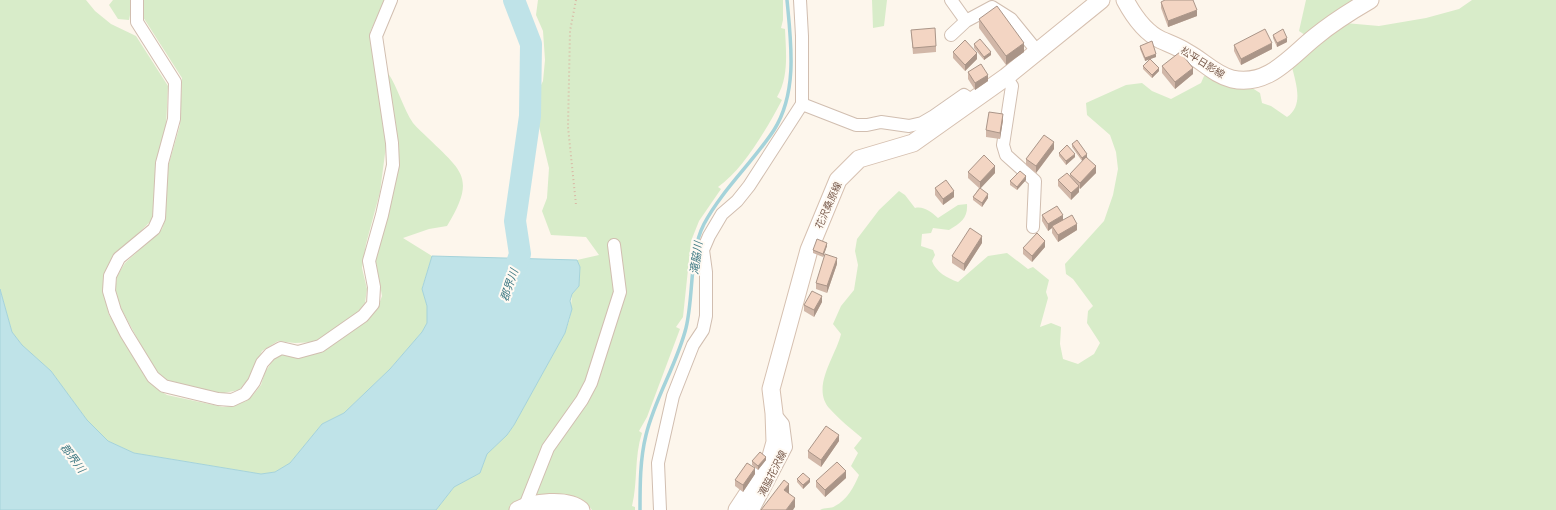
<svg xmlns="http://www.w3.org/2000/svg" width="1556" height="510" font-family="Montserrat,'Noto Sans JP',sans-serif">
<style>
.green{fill:#d8ecc9}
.water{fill:#bfe3e8;stroke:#a5d3da}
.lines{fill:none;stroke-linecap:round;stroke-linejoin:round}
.stream{stroke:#a5d3da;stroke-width:3.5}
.river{stroke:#bfe3e8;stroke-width:22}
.street-casing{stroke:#d1beb0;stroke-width:14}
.secondary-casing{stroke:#d6c0b0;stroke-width:19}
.path{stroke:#d9b8a5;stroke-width:2;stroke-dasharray:1 3;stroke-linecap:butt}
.street{stroke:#fff;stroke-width:12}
.secondary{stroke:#fff;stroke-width:17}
.wall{fill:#d1b7a8}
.shaded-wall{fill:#aa9588}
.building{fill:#f3d5c3;stroke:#aa9588}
.labels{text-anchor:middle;stroke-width:4;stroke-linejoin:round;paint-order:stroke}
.street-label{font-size:10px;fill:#7a5c4d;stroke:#fffaf3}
.water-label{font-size:11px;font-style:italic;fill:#437c86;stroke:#fffaf3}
</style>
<rect width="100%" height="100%" fill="#fdf6ec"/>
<path class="green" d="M0,0H86L95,11L111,24L136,36L168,86L166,127L154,218L114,257L104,276V294L109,315L149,380L157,389L167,395L223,407L233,406L246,401L253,395L261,385L265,372L274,359L282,355H311L322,350L369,319L378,307L382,296L375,258L393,195L399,164L388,73C398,88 403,108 413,123C417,128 423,133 428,138C463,172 476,178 447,226L429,229L403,238L432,256L422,288L427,306V323L422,332L390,369L344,413L322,424L290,463L275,472L261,474L134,453L108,441L87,420L51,371L22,345L12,332L0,289Z
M113,0H133L129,20L118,19L109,5Z
M144,0H385L370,32L386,146L380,192L366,244L362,268L367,289L365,303L356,314L315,342L295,343L278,341L262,351L250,377L239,390L219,394L171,383L156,373L118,303L115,291L117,276L125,263L162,229L165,220L167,170L180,125L182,78L143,17Z
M538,0H783V20L781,28L785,29C786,52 789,77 777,97L782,100C767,128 744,169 718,187L721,189L699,221L691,241L683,317L676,327L680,329L647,417L639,431L642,433C634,457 638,482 632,506L635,507V510H592L585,501L575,497L521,499L509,510H436L454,487L480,473L487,454L507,435L514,425L565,333L570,318L572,294L579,286L580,267L577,260L599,255L586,237L551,235L542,211L547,198L549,168L536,114L538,91L543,81L545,60L543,31L536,15Z
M872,0H887L884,26L873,28Z
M1306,0H1363L1305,35L1299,31Z
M1472,0H1556V510H820C825,507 831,509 835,506C847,500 854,487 859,475L851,466L858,453L854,448L862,438C851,429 839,419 830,409C810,388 836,356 841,334L833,324L841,306L854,290L858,265L855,251L857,239L879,210L899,191L905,195L915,208C924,206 931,212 938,218L958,205L967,204C968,218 961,223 949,230L933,228L931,233L922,234L921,246L933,250L935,255L932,261C936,272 947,278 958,282L988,256L1007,253L1028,269L1033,267L1049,280L1046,292L1048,298L1040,327L1051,323L1061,327L1060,344L1063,359L1078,364L1094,354L1100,343L1087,323L1088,311L1093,306L1073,279L1066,274L1065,264L1104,221L1113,195L1118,169L1116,152L1110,135L1087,115L1086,103L1126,85L1142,83L1152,91L1171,99L1201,83L1204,76L1208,75L1249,86L1260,93L1262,103L1271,106L1287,117C1304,105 1296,84 1292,67L1335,30L1345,23L1379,26L1426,18L1459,9Z"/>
<path class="water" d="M432,256L577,260L580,267L579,286L572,294L570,301L572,309L565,333L514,425L507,435L487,454L480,473L454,487L436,510H0V289L12,332L22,345L51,371L87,420L108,441L134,453L261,474L275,472L290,463L322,424L344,413L390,369L422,332L427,323V306L422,289Z"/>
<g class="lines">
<path class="stream" d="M640,510C640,485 640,459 646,435C655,398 677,364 686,328C694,295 689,253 704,224C722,190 753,162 774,130C798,92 791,42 787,0"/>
<path class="river" d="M509,287L520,254L515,221L530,116L531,44L514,0"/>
<defs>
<path id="street" d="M137,0V22L175,82L174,119L162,163L159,218L154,229L119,258L110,276L109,291L115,311L126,333L153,377L164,386L218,399L232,400L245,394L254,382L262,363L270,354L281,348L298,352L320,346L363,316L373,304L374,287L369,261L382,215L393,165L392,143L376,36L391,0
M800,0L802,36V104
M951,0L966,21
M951,35L966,21L992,7L1011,19L1037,51
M1006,77L1012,86L1003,145L1006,155L1035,181L1033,227
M525,506L548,448L582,400L591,383L620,292L614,245
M660,510L658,463L673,396L693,345L703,330L706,316V272L703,250L709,236L722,214L737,201L749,186L802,104L856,125H867L881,122L909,126L922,123L934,116L964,95L973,101
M753,510L786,447L783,424L774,413"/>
<path id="secondary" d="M1125,0C1133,15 1144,32 1161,40C1170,44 1179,47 1188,53C1203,61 1215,75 1232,79C1268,87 1290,57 1315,37C1332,23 1351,11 1370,0
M518,510C532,502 568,498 581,510
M737,510L770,460L775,442L774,413L771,389L809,250L838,180L859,159L913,143L1006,77L1101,0"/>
</defs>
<use href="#street" class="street-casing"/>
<use href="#secondary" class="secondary-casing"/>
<path class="path" d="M576,0L570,31L568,127L576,205"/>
<use href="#street" class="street"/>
<use href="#secondary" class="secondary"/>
</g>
<path class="wall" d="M1161,2L1197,16L1168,27L1161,8Z
M979,19L1024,52L1006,65L979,28Z
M911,30L936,46V52L913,54Z
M1273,35L1287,42L1277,47L1273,38Z
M974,44L991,55L984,60L974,48Z
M1234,45L1272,49L1241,65L1234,51Z
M1140,46L1156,57L1150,59L1159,71L1152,78L1143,69V66L1150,59L1145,61L1140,49Z
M953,52L977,59L965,71L953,58Z
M1162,66L1193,74L1175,89L1162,73Z
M968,72L988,81L975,90L968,79Z
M1003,120L1000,139L986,137V130Z
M1072,144L1087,157L1096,173L1080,189L1079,188V192L1071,200L1058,186V180L1070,177V174L1084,160L1082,161L1072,147Z
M1054,149L1036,173L1026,165V159Z
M1059,153L1075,157L1066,165L1059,156Z
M968,172L995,173L980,188L988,198L982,207L973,200V197L979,188L968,178Z
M1026,180L1017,190L1010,185V181Z
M935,188L954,197L943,205L935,195Z
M1042,215L1063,220L1077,230L1058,242L1052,233V228L1048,231L1042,221Z
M982,243L964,271L952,263V256Z
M827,246L823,257L813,253V250Z
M1045,247L1032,262L1023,254V248Z
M837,264L827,293L816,289V283Z
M822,302L814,317L804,311V305Z
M839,441L821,467L808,458V451Z
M766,460L758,470L752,465V461Z
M755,474L743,492L735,486V480Z
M846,478L825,497L816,487V481Z
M797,479L810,482L803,489L797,482Z"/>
<path class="shaded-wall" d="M1197,10V16L1168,27V21Z
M1287,38V42L1277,47V43Z
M1024,43V52L1006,65V56Z
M1272,43V49L1241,65V59Z
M991,52V55L984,60V57Z
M977,53V59L965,71V65Z
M1156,54V57L1145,61V58Z
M1159,68V71L1152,78V75Z
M1193,68V74L1175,89V82Z
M988,75V81L975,90V83Z
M1003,114V120L1000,139V133Z
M1054,142V149L1036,173V166Z
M1075,154V157L1066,165V161Z
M1087,154V157L1082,161V158Z
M995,166V173L980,189V182Z
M1096,166V173L1080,189V183Z
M1026,176V180L1017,190V187Z
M1079,186V192L1071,200V193Z
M954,191V197L943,205V199Z
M988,194V198L982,207V203Z
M1063,215V222L1052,226V228L1048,231V224Z
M1077,224V230L1058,242V235Z
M982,236V243L964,271V264Z
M1045,241V247L1032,262V256Z
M827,243V246L823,257V254Z
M837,258V264L827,293V286Z
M822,296V302L814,317V310Z
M839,435V441L821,467V460Z
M766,457V460L758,470V466Z
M755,468V474L743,492V485Z
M846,471V478L825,497V490Z
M810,479V482L803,489V485Z
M789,484V493L784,499V490Z
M795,498V507L793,510H786Z"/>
<path class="building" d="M1165,0H1193L1197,10L1168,21L1161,2Z
M997,6L1024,43L1006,56L979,19Z
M935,28L936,46L913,48L911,30Z
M1265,29L1272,43L1241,59L1234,45Z
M1283,29L1287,38L1277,43L1273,35Z
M980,39L991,52L984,57L974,44Z
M965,40L977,53L965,65L953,52Z
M1152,41L1156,54L1145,58L1140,46Z
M1180,52L1193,68L1175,82L1162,66Z
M1150,59L1159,68L1152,75L1143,66Z
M981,64L988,75L975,83L968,72Z
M989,112L1003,114L1000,133L986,130Z
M1044,135L1054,142L1036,166L1026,159Z
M1077,140L1087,154L1082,158L1072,144Z
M1067,145L1075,154L1066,161L1059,153Z
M984,155L995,166L980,182L968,172Z
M1086,157L1096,166L1080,183L1070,174Z
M1020,171L1026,176L1017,187L1010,181Z
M1067,173L1079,186L1071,193L1058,180Z
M946,180L954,191L943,199L935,188Z
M980,188L988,194L982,203L973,197Z
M1057,206L1063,215L1048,224L1042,215Z
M1072,215L1077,224L1058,235L1052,226Z
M970,228L982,236L964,264L952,256Z
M1037,233L1045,241L1032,256L1023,248Z
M817,239L827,243L823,254L813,250Z
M825,254L837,258L827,286L816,283Z
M812,291L822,296L814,310L804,305Z
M826,426L839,435L821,460L808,451Z
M760,452L766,457L758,466L752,461Z
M837,462L846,471L825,490L816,481Z
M747,463L755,468L743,485L735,480Z
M803,473L810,479L803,485L797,479Z
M784,480L789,484L784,490L795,498L786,510H761Z"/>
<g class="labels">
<g class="street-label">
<text transform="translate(1203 62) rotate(32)" y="4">松平日影線</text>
<text transform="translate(828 205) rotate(-66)" y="4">花沢桑原線</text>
<text transform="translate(772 473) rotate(-63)" y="4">滝脇花沢線</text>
</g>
<g class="water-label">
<text transform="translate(696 258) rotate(-82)" y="4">滝脇川</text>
<text transform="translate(509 285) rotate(-71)" y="4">郡界川</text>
<text transform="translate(73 458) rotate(53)" y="4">郡界川</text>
</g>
</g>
</svg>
